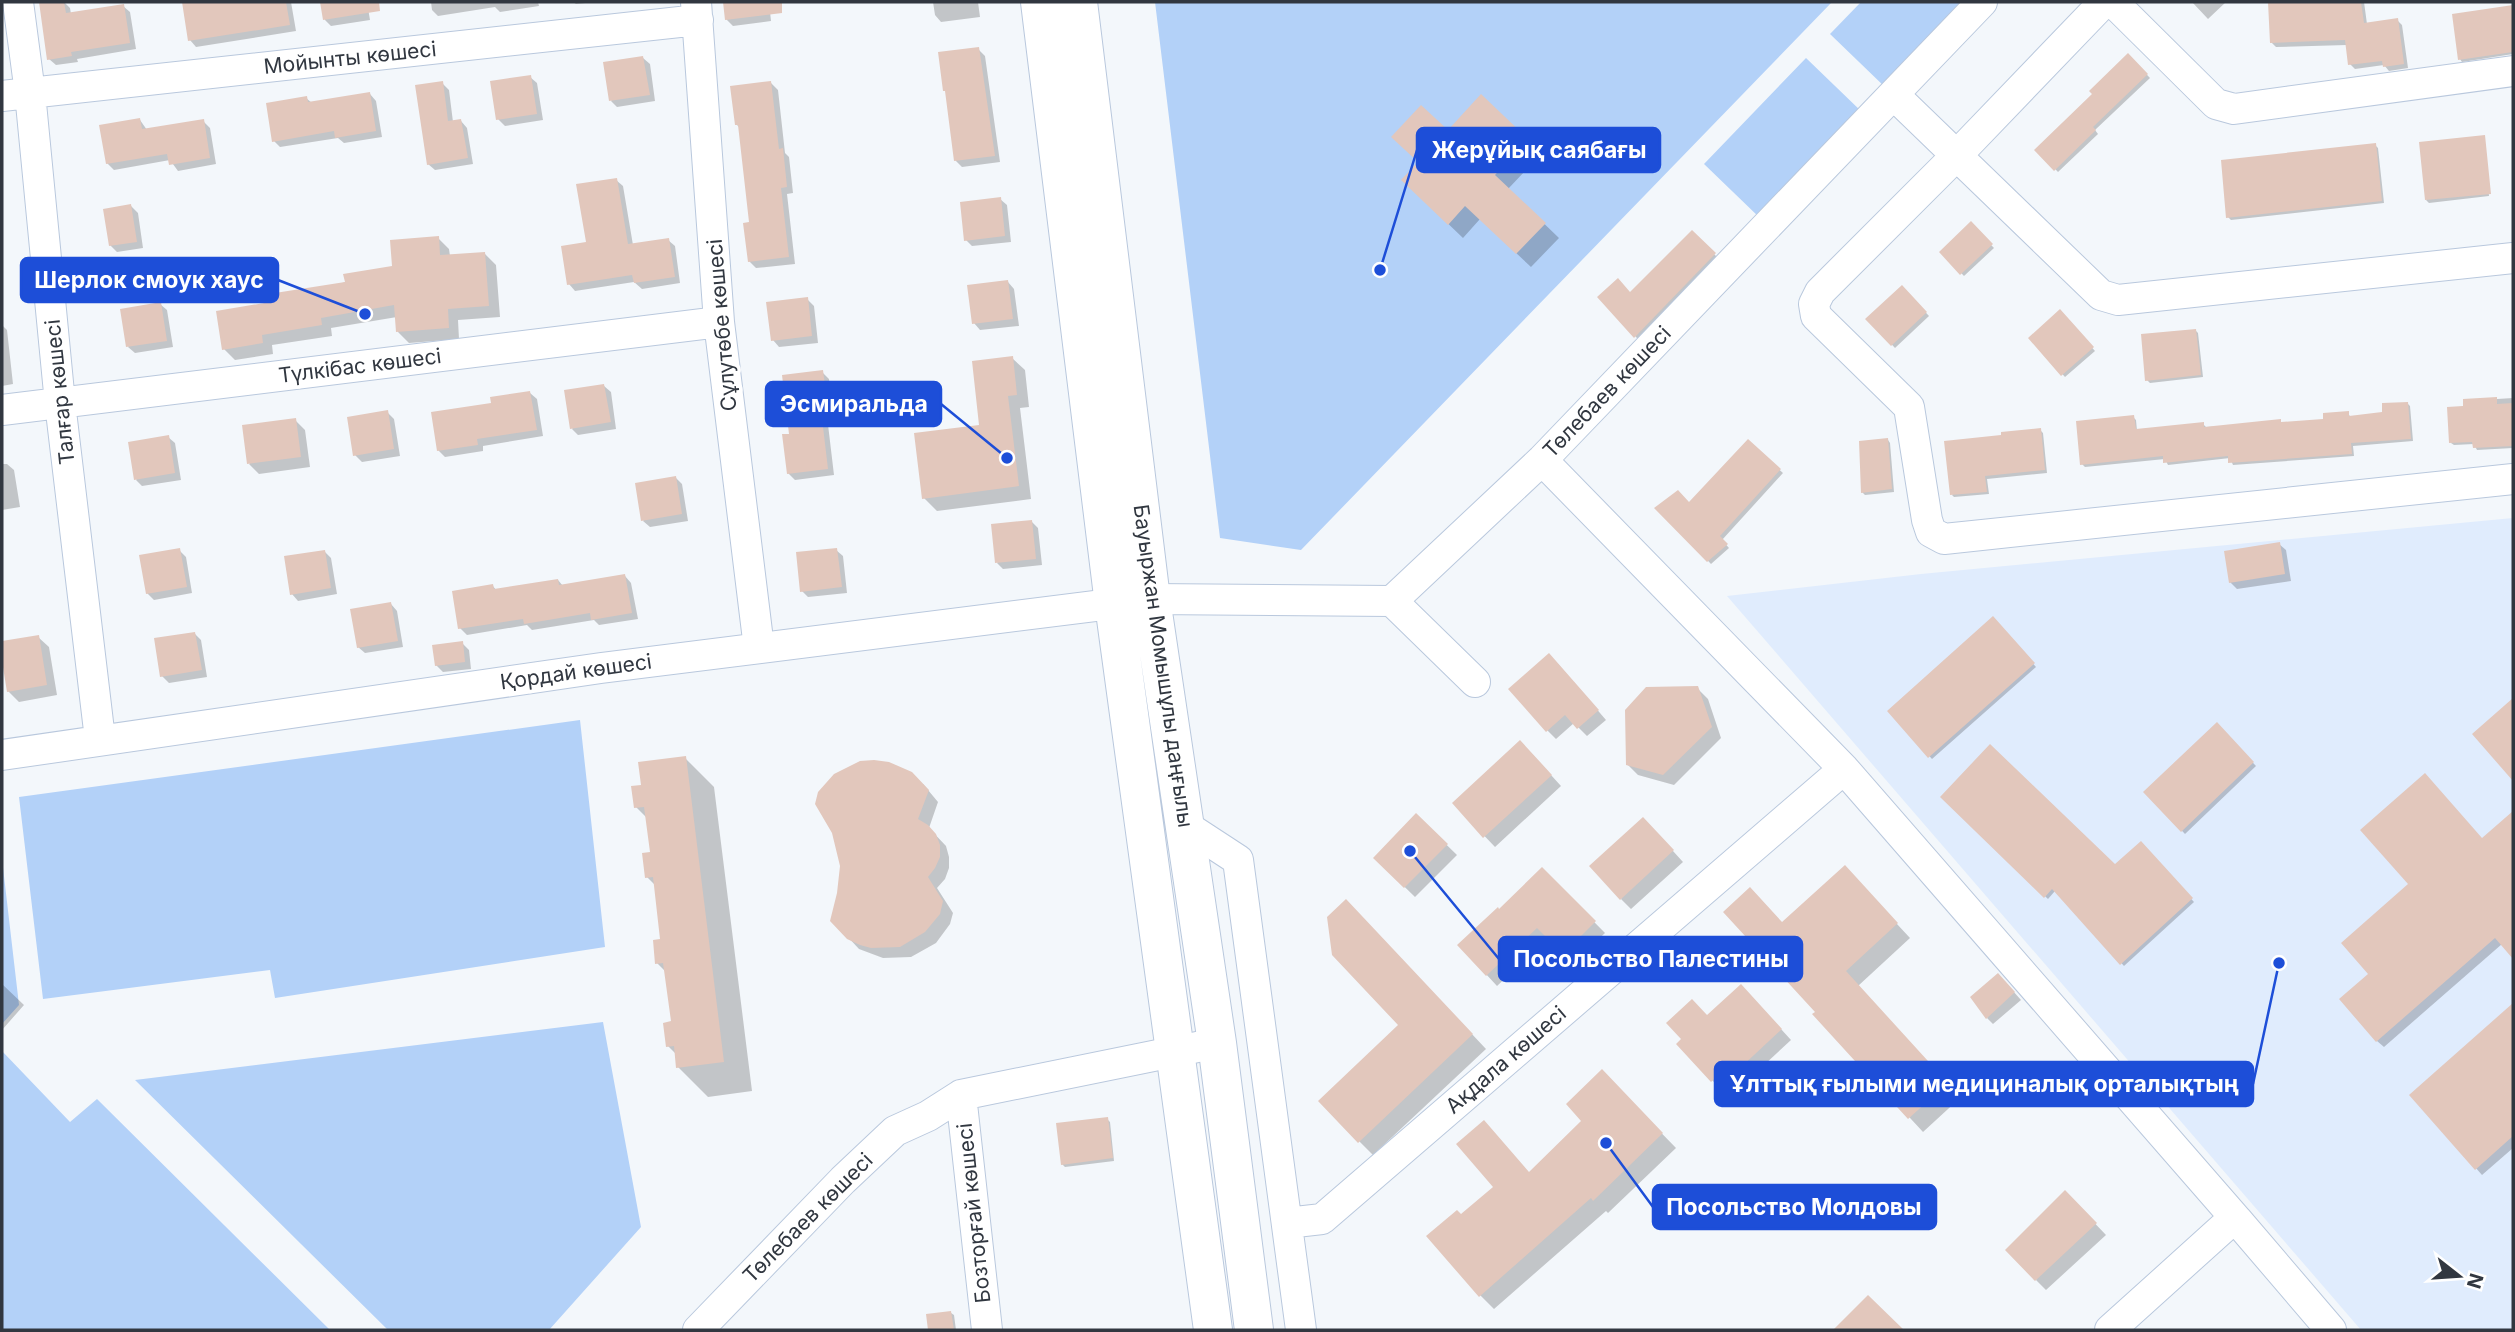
<svg xmlns="http://www.w3.org/2000/svg" width="2515" height="1332" font-family="Inter,sans-serif">
<style>
.built{fill:#e0ecfd}
.green{fill:#b3d1f8}
.shadow{fill:#0003}
.building{fill:#e2c7bc}
.lines{fill:none;stroke-linecap:round;stroke-linejoin:round}
.minor-casing{stroke:#b9c8dd;stroke-width:32}
.major-casing{stroke:#b9c8dd;stroke-width:40}
.minor{stroke:#fff;stroke-width:30}
.major{stroke:#fff;stroke-width:38}
.labels{text-anchor:middle;stroke-width:7;stroke-linejoin:round;paint-order:stroke}
.street-label{font-size:21px;fill:#313740;stroke:#fff}
.leader{fill:none;stroke:#1d4ed8;stroke-width:2.5}
.callout-dot{fill:#1d4ed8;stroke:#fff;stroke-width:2.5}
.callout{fill:#1d4ed8;stroke:#1d4ed8;stroke-width:2.5}
.callout-label{font-size:23px;text-anchor:middle;font-weight:bold;fill:#fff}
</style>
<rect width="100%" height="100%" fill="#f3f7fb"/>
<path class="built" d="M2513,518V1330H2361L1727,596L1921,574Z"/>
<path class="green" d="M1155,2H1832L1301,550L1220,538Z
M1861,2H1970L1887,89L1830,34Z
M1806,58L1863,113L1761,219L1704,164Z
M580,720L605,947L275,998L270,970L43,999L19,797Z
M2,859L19,1005L2,1024Z
M603,1022L641,1227L549,1330H388L135,1080Z
M2,1051L70,1122L97,1099L330,1330H2Z"/>
<path class="shadow" d="M64,2L70,8L71,14L123,6L130,12L136,49L77,59L78,62L56,65L49,59L41,4Z
M195,2H291L296,31L196,47L190,40L184,3Z
M322,2H367L370,20L331,26L325,20Z
M431,2H538L539,6L500,12L495,7L438,16L432,10Z
M573,2H595L576,4Z
M724,2H769L771,21L733,26L726,19Z
M933,2H978L980,17L941,22L935,15Z
M2192,2H2226L2208,19Z
M2270,2H2364L2367,24L2397,20L2402,25L2408,68L2389,71L2384,65L2355,69L2350,64L2347,45L2276,47L2271,42Z
M2513,7V54L2462,62L2460,59L2454,16Z
M978,49L985,56L1000,162L962,167L955,160Z
M2128,55L2150,78L2095,130L2098,134L2058,172L2037,150L2095,94Z
M643,58L650,64L655,101L617,107L611,101Z
M530,77L537,83L543,120L505,126L498,119Z
M442,83L449,90L453,122L461,121L467,128L473,164L435,170L428,164Z
M771,83L778,90L785,153L789,157L793,193L787,194L795,264L756,268L749,261L751,224L740,128L737,125Z
M370,94L376,101L382,137L344,143L338,138L280,147L274,141L306,98L312,103Z
M1481,97L1541,154L1508,189L1559,238L1531,267L1480,219L1463,238L1417,194Z
M140,120L147,130L203,121L210,128L216,164L178,171L170,160L114,170L107,163Z
M2484,138L2489,196L2429,203L2426,200Z
M2375,145L2378,148L2384,203L2231,220L2228,217Z
M616,180L623,186L633,245L668,240L675,246L680,283L642,289L634,282L575,291L569,284Z
M1000,199L1007,205L1011,242L972,246L966,240Z
M131,206L138,213L143,248L117,252L110,245Z
M1971,224L1994,248L1964,276L1941,252Z
M1692,232L1723,263L1644,345L1635,336Z
M438,238L449,249L450,256L485,254L496,265L500,317L458,320L459,339L409,343L398,332L397,317L331,328L332,336L272,345L273,354L235,360L224,349L278,302L393,268Z
M1008,282L1014,289L1019,326L980,330L974,323Z
M1902,287L1929,316L1895,348L1868,319Z
M807,299L814,306L818,343L779,347L773,340Z
M160,304L167,310L173,347L135,353L128,347Z
M2060,312L2095,351L2065,377L2030,338Z
M2,325L7,330L13,384L2,386Z
M2196,331L2198,333L2203,377L2150,383L2147,380Z
M1012,358L1025,370L1029,407L1020,408L1031,499L937,511L924,498L981,427Z
M822,372L829,379L833,416H827L834,475L795,480L788,473L791,435Z
M604,386L611,392L616,429L578,435L572,429Z
M530,393L537,399L543,436L483,446V451L445,457L438,450L493,404Z
M2513,398V448L2477,450L2474,444L2454,445L2451,443L2465,407V401Z
M2407,403L2410,406L2413,441L2353,446L2354,456L2233,465L2230,458L2168,465L2165,459L2085,467L2082,464L2133,417L2136,420L2137,431L2203,424L2206,427L2283,424L2325,421L2348,413L2351,418L2384,414Z
M387,412L394,419L400,456L362,462L355,455Z
M295,420L305,430L310,467L259,474L249,464Z
M2040,430L2043,433L2047,473L1987,479L1989,494L1954,497L1952,495L2003,437Z
M168,437L175,443L181,480L142,486L136,480Z
M1888,440L1890,443L1894,492L1865,495L1862,492Z
M1748,441L1783,473L1722,540L1729,548L1711,564L1657,508L1689,504Z
M2,464H7L14,470L20,507L2,510Z
M675,477L682,484L688,521L650,527L643,521Z
M1031,521L1038,528L1042,565L1003,569L997,563Z
M2279,544L2286,550L2291,581L2237,589L2230,582Z
M179,550L186,557L192,593L154,600L147,593Z
M836,550L843,556L847,593L808,597L802,591Z
M324,551L331,558L337,594L298,601L292,594Z
M625,576L631,583L638,619L599,625L594,620L532,630L527,625L467,635L460,628L492,585L497,591L558,580L563,586Z
M391,604L397,611L403,647L365,653L358,647Z
M1993,619L2036,667L1932,759L1889,712Z
M195,634L201,640L207,677L169,683L162,676Z
M38,637L49,647L57,695L19,702L8,691L2,643Z
M462,643L469,650L471,669L443,672L436,665Z
M1558,664L1606,720L1587,736L1574,723L1556,739L1547,730Z
M1697,688L1708,699L1721,738L1674,785L1638,775L1627,764Z
M2217,725L2256,766L2185,834L2145,792Z
M1531,753L1561,786L1495,847L1454,804Z
M685,758L714,787L752,1091L708,1097L678,1067L677,1055L668,1046L672,1023L666,972L657,963L662,940L656,886L647,877L651,854L647,818L636,807L643,786Z
M923,784L938,802L929,828L946,846L949,857V868L945,879L937,888L953,913L950,924L936,943L911,957L883,958L859,949L832,920Z
M1942,797L2115,867L2140,843L2194,902L2124,966L2055,891L2048,899Z
M2513,813V956L2502,944L2384,1047L2377,1041L2370,974L2483,840Z
M1416,815L1457,855L1415,897L1375,858Z
M1653,829L1683,862L1631,909L1621,899Z
M1542,869L1605,933L1574,963L1549,937L1497,986L1459,945L1499,912Z
M1858,882L1910,938L1858,986L1960,1098L1923,1132L1814,1014L1817,1012L1783,924Z
M1360,915L1486,1049L1373,1155L1359,1141L1400,1025Z
M2005,982L2021,1000L1993,1024L1987,1018Z
M2,984L24,1005L2,1030Z
M1751,996L1791,1040L1750,1078L1744,1071L1722,1091L1712,1080L1707,1017Z
M2513,1006V1148L2482,1175L2412,1095Z
M1602,1072L1676,1148L1608,1213L1606,1211L1494,1309L1480,1295L1461,1217L1495,1187L1530,1173L1584,1121Z
M1107,1119L1110,1122L1114,1161L1065,1167L1062,1164Z
M2065,1192L2106,1235L2046,1290L2036,1280Z
M951,1313L954,1315L956,1330H930L928,1316Z"/>
<path class="building" d="M39,2H64L66,13L124,4L130,43L71,52L72,56L47,60Z
M182,2H286L290,25L188,41Z
M320,2H379L380,11L323,20Z
M723,2H782V13L725,20Z
M2268,2H2361L2364,23L2398,18L2404,64L2383,67L2382,61L2348,65L2345,40L2270,43Z
M2513,5V52L2458,60L2452,14Z
M979,47L995,156L954,161L945,91H943L938,52Z
M2128,53L2148,74L2093,127L2096,130L2054,171L2034,150L2092,94L2089,91Z
M643,56L650,95L609,101L603,62Z
M531,75L537,114L496,120L490,81Z
M443,81L448,121L461,119L468,158L427,165L415,85Z
M771,81L779,149L783,148L787,187L781,188L789,257L748,262L743,223L749,222L738,125H735L730,86Z
M370,92L376,131L335,138L334,131L272,142L266,103L307,96L308,102Z
M1481,94L1528,139L1495,175L1546,223L1516,254L1465,206L1448,225L1401,180L1418,162L1391,137L1421,105L1448,130Z
M140,118L142,129L204,119L210,158L169,165L167,154L106,164L99,125Z
M2485,135L2491,194L2425,200L2419,142Z
M2376,143L2382,201L2226,218L2221,160Z
M617,178L628,244L669,238L675,277L634,283L632,275L567,285L561,246L586,242L576,184Z
M1001,197L1005,236L964,241L960,202Z
M131,204L137,242L109,246L103,209Z
M1971,221L1993,244L1960,275L1939,252Z
M1692,230L1716,253L1634,338L1597,297L1618,278L1630,292Z
M439,236L440,255L485,252L489,306L448,309L449,328L396,332L394,305L321,318L322,325L262,335L263,343L222,350L216,311L276,301L275,293L345,282L343,274L392,266L390,240Z
M1008,280L1013,319L972,324L967,285Z
M1902,285L1927,312L1891,346L1865,319Z
M808,297L812,336L771,341L766,302Z
M161,302L167,341L126,347L120,309Z
M2060,309L2094,347L2061,376L2028,338Z
M2196,329L2201,375L2145,381L2141,334Z
M1013,356L1017,395L1008,396L1019,486L922,499L914,433L979,425L972,361Z
M823,370L828,409L821,410L828,469L787,474L782,434H789L782,375Z
M604,384L611,422L570,429L564,390Z
M530,391L537,430L477,439L478,445L437,451L431,412L491,403L490,397Z
M2497,397V404L2513,403V446L2473,448L2472,442L2449,443L2447,407L2463,406V399Z
M2408,402L2411,439L2351,443L2352,454L2228,463V456L2163,463V456L2080,465L2076,421L2134,415L2136,429L2204,422V427L2281,419V422L2323,419V413L2349,411V416L2382,412V403Z
M388,410L394,449L353,456L347,417Z
M296,418L301,457L247,464L242,425Z
M2041,428L2045,470L1985,476L1987,492L1950,495L1944,441L2001,435V432Z
M169,435L175,473L134,480L128,442Z
M1888,438L1892,489L1861,493L1859,441Z
M1748,439L1781,469L1720,536L1728,544L1707,562L1654,508L1678,490L1689,502Z
M676,476L682,514L641,521L635,483Z
M1032,520L1036,559L995,563L991,524Z
M2280,542L2285,574L2229,583L2224,551Z
M180,548L187,587L146,594L139,555Z
M837,548L842,587L800,592L796,552Z
M325,550L331,588L290,595L284,556Z
M625,574L632,613L591,620L590,613L524,624L523,619L458,629L452,591L493,584L494,589L558,579L559,585Z
M391,602L398,641L357,648L350,609Z
M1993,616L2035,663L1928,758L1887,711Z
M195,632L202,670L160,677L154,638Z
M39,635L47,685L7,692L2,661V641Z
M463,641L465,662L435,666L432,645Z
M1549,653L1599,710L1577,729L1565,715L1546,732L1508,689Z
M1698,686L1712,727L1663,775L1626,765L1625,710L1646,687Z
M2513,698V781L2472,734Z
M2217,722L2254,762L2181,832L2143,792Z
M1520,740L1552,775L1483,838L1452,803Z
M1990,744L2115,864L2141,841L2193,898L2120,965L2052,889L2044,898L1940,797Z
M686,756L724,1062L676,1068L674,1046L666,1047L663,1023L671,1021L663,963L655,964L653,940L660,939L653,877L645,878L642,853L650,852L644,807L634,808L631,786L641,785L638,762Z
M874,760L889,762L912,772L929,790L918,819L928,825L936,834L940,845V857L935,868L928,877L943,901L940,914L925,932L900,947L871,948L860,945L847,939L830,921L837,893L840,866L832,833L815,804L818,792L834,774L860,761Z
M2425,773L2482,838L2513,811V959L2495,938L2376,1042L2339,999L2368,974L2341,943L2408,884L2360,830Z
M1416,813L1448,844L1404,888L1373,858Z
M1643,817L1674,850L1620,900L1589,866Z
M1845,865L1898,923L1846,971L1948,1083L1908,1119L1812,1014L1815,1012L1723,912L1750,887L1782,922Z
M1542,867L1596,921L1563,954L1537,928L1486,976L1457,945L1498,907L1499,909Z
M1346,899L1473,1034L1358,1143L1318,1101L1398,1025L1332,955L1327,917Z
M1998,973L2015,992L1986,1019L1970,997Z
M1741,984L1782,1029L1739,1069L1732,1062L1711,1082L1676,1044L1681,1039L1666,1023L1692,999L1707,1015Z
M2513,1003V1136L2475,1170L2409,1095Z
M1602,1069L1663,1133L1593,1201L1591,1198L1479,1297L1426,1236L1457,1210L1461,1214L1493,1187L1456,1144L1484,1120L1529,1172L1581,1121L1566,1104Z
M1108,1117L1113,1158L1061,1165L1056,1123Z
M2065,1190L2097,1223L2035,1281L2005,1250Z
M1868,1295L1904,1330H1833Z
M951,1311L954,1330H928L926,1314Z"/>
<g class="lines">
<defs>
<path id="minor" d="M18,2L30,93L60,403L100,739
M696,2L719,322L759,648
M2104,2L1957,155L1820,292L1814,304L1816,316L1909,407L1927,520L1931,532L1944,539L2513,479
M2113,2L2216,104L2234,109L2513,71
M1894,95L2101,295L2118,300L2513,258
M2,96L698,20
M2,410L719,322
M1542,460L1844,769L2237,1220
M1392,601L1475,682
M2,755L601,668L1151,599L1392,601L1542,460L1982,2
M1186,826L1238,860L1301,1330
M961,1095L987,1330
M1287,1223L1322,1219L1844,769
M698,1330L843,1180L895,1131L928,1116L961,1095L1217,1043
M2110,1330L2233,1219L2237,1220L2331,1330"/>
<path id="major" d="M1040,2L1114,604L1213,1330
M1078,2L1151,599L1217,1043L1254,1330"/>
</defs>
<use href="#minor" class="minor-casing"/>
<use href="#major" class="major-casing"/>
<use href="#minor" class="minor"/>
<use href="#major" class="major"/>
</g>
<g class="labels">
<g class="street-label">
<text transform="translate(350 58) rotate(-6)" y="7">Мойынты көшесі</text>
<text transform="translate(722 325) rotate(-95)" y="7">Сұлутөбе көшесі</text>
<text transform="translate(360 366) rotate(-7)" y="7">Түлкібас көшесі</text>
<text transform="translate(60 392) rotate(-96)" y="7">Талғар көшесі</text>
<text transform="translate(1607 392) rotate(-46)" y="7">Төлебаев көшесі</text>
<text transform="translate(1163 666) rotate(82)" y="7">Бауыржан Момышұлы даңғылы</text>
<text transform="translate(576 672) rotate(-8)" y="7">Қордай көшесі</text>
<text transform="translate(1506 1060) rotate(-41)" y="7">Ақдала көшесі</text>
<text transform="translate(974 1213) rotate(-96)" y="7">Бозторғай көшесі</text>
<text transform="translate(808 1218) rotate(-45)" y="7">Төлебаев көшесі</text>
</g>
</g>
<path class="leader" d="M1380 270L1417 150M365 314L278 280M1007 458L941 404M1410 851L1499 959M2279 963L2253 1084M1606 1143L1653 1207"/>
<g class="callout-dot">
<circle cx="1380" cy="270" r="7"/>
<circle cx="365" cy="314" r="7"/>
<circle cx="1007" cy="458" r="7"/>
<circle cx="1410" cy="851" r="7"/>
<circle cx="2279" cy="963" r="7"/>
<circle cx="1606" cy="1143" r="7"/>
</g>
<g class="callout">
<rect x="1417" y="128" width="243" height="44" rx="7"/>
<rect x="21" y="258" width="257" height="44" rx="7"/>
<rect x="766" y="382" width="175" height="44" rx="7"/>
<rect x="1499" y="937" width="303" height="44" rx="7"/>
<rect x="1715" y="1062" width="538" height="44" rx="7"/>
<rect x="1653" y="1185" width="283" height="44" rx="7"/>
</g>
<g class="callout-label">
<text x="1539" y="158">Жерұйық саябағы</text>
<text x="149" y="288">Шерлок смоук хаус</text>
<text x="854" y="412">Эсмиральда</text>
<text x="1651" y="967">Посольство Палестины</text>
<text x="1984" y="1092">Ұлттық ғылыми медициналық орталықтың</text>
<text x="1794" y="1215">Посольство Молдовы</text>
</g>
<rect width="2515" height="1332" fill="none" stroke="#313740" stroke-width="7"/>
<g transform="translate(2459 1276) rotate(107)" stroke="#ffffff" stroke-width="5" paint-order="stroke">
<path d="M0-5L12 26L0 18L-12 26Z" fill="#313740"/>
<text y="-10" font-size="19" font-weight="bold" text-anchor="middle" fill="#313740">N</text>
</g>
</svg>
